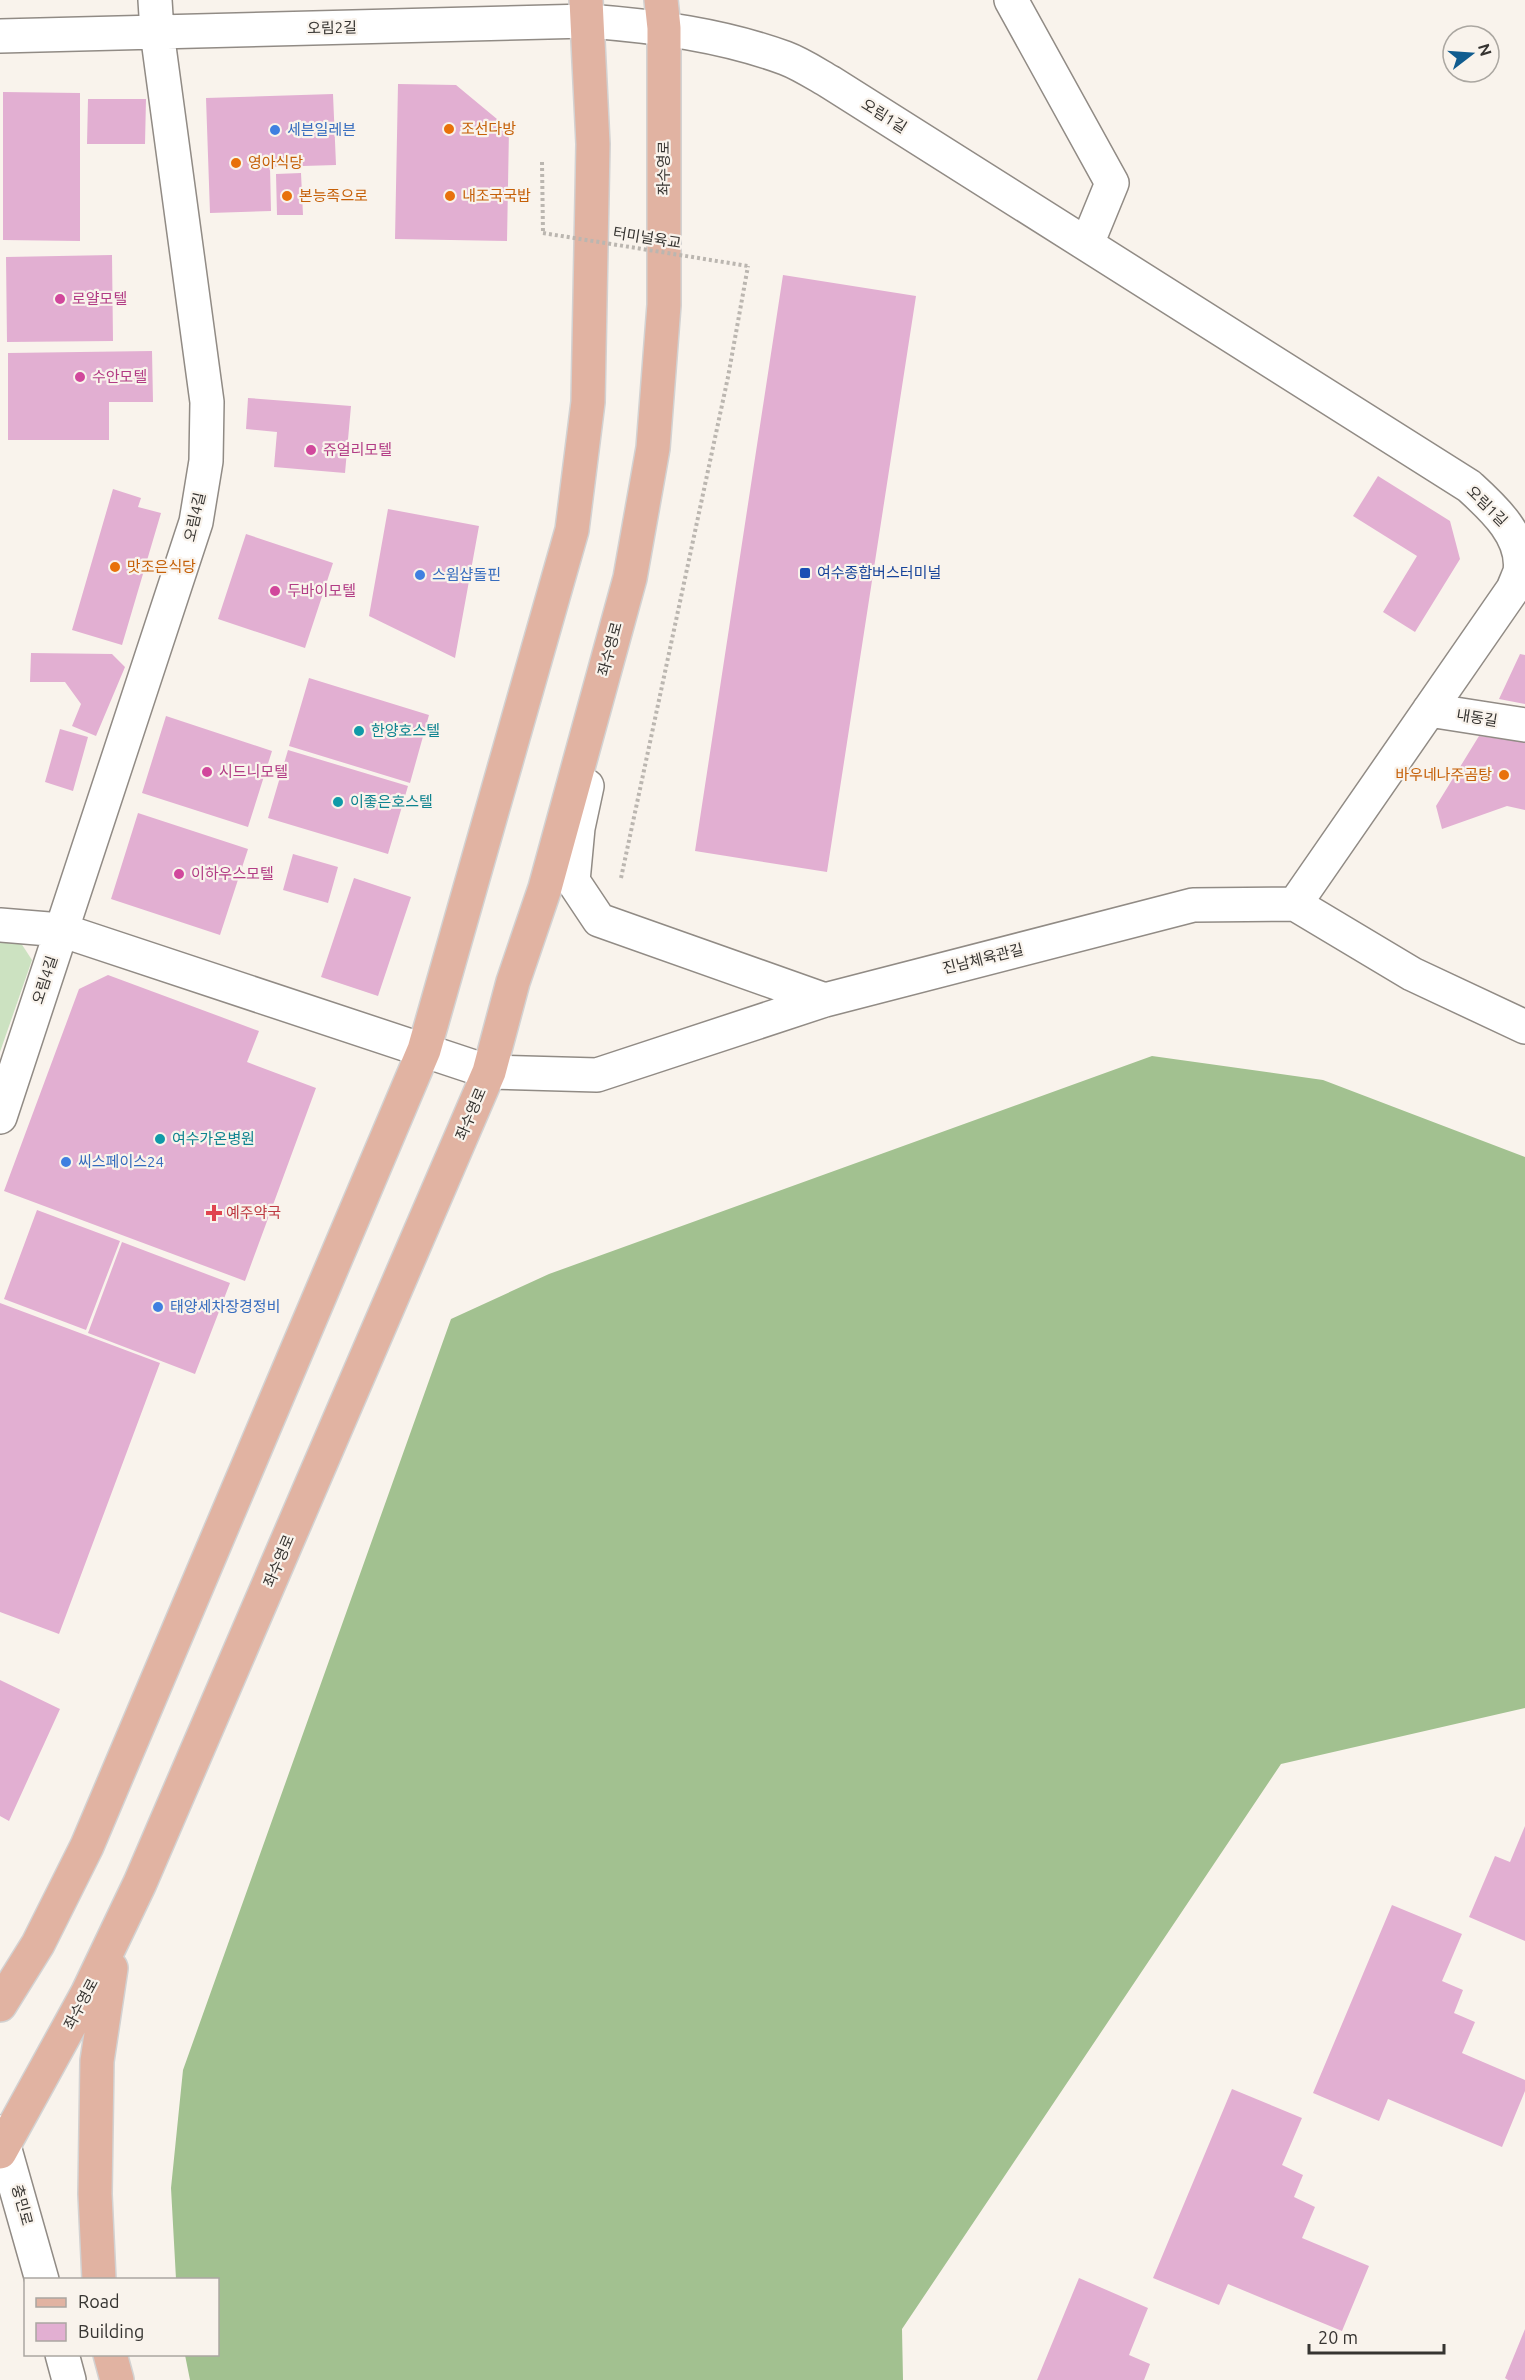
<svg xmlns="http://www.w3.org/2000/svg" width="1525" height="2380" font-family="Ubuntu,'Noto Sans KR',sans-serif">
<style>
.green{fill:#cce2c1}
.forest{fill:#a2c190}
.building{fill:#e2afd2}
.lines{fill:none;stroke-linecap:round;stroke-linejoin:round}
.minor-casing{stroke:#918b85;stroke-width:36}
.major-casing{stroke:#d3d2d2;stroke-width:36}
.path{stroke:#bbb6b0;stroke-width:4;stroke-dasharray:3 3;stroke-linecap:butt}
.minor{stroke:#fff;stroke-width:33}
.major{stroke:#e1b3a2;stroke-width:33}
.path-bridge{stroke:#bbb6b0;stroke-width:4;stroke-dasharray:3 3;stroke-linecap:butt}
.food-dot{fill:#e8710a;stroke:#f9f3ec;stroke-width:2}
.shop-dot{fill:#3f7fe0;stroke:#f9f3ec;stroke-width:2}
.hotel-dot{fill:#d1479c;stroke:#f9f3ec;stroke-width:2}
.transit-dot{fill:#1a4fb4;stroke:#f9f3ec;stroke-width:2}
.culture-dot{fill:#0f9aa8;stroke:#f9f3ec;stroke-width:2}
.health-dot{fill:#e0444e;stroke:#f9f3ec;stroke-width:2}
.labels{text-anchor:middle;stroke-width:4.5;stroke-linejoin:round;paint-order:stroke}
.street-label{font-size:15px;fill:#363431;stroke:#f9f3ec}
.food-label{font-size:15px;fill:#c56008;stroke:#f9f3ec;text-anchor:start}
.shop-label{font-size:15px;fill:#366cbe;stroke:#f9f3ec;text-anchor:start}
.hotel-label{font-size:15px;fill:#b23c85;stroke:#f9f3ec;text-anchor:start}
.transit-label{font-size:15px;fill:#164399;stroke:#f9f3ec;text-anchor:start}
.culture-label{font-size:15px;fill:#0d838f;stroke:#f9f3ec;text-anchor:start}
.health-label{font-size:15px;fill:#be3a42;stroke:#f9f3ec;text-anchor:start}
</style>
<rect width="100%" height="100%" fill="#f9f3ec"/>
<path class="green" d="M0,936L17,937L32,960L0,1052Z"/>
<path class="forest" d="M1152,1056L1323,1080L1525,1157V1708L1281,1764L902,2329L903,2380H190L185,2355L218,2354V2280L176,2279L171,2188L183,2070L451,1319L549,1274Z"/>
<path class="building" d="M398,84L456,85L509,129L507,241L395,239Z
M3,92L80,93V241L3,240Z
M333,94L336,165L270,167L271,211L210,213L206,98Z
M88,99H146L145,144H87Z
M301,173L303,215H277L276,174Z
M112,255L113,341L7,342L6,257Z
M783,275L916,296L827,872L695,851Z
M152,351L153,402H109V440H8V353Z
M248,398L351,406L345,473L274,467L277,432L246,429Z
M1378,476L1450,521L1460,559L1415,632L1383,612L1417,556L1353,516Z
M113,489L141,498L138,507L161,513L122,645L72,630Z
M388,509L479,526L455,658L369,616Z
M246,534L333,563L305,648L218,619Z
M31,653L112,654L125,667L96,736L72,726L81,704L65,682H30Z
M1520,654L1525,655V704L1499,699Z
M309,678L429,715L410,783L289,746Z
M166,716L272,751L248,827L142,793Z
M60,729L88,737L73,791L45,782Z
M1479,736L1525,742V810L1507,806L1442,829L1436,806Z
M288,750L408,786L388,854L268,818Z
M138,813L248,849L220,935L111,899Z
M293,854L338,867L328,903L283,890Z
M354,878L411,897L378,996L321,977Z
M108,975L259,1031L247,1062L316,1088L245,1281L4,1191L79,989Z
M37,1210L120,1241L86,1330L4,1299Z
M122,1242L230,1283L195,1374L88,1333Z
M0,1303L160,1363L59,1634L0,1612Z
M0,1680L60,1709L9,1821L0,1816Z
M1525,1826V1941L1469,1917L1495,1856L1510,1862Z
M1392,1905L1462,1934L1442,1981L1463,1990L1454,2013L1475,2022L1462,2053L1525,2080V2091L1502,2147L1388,2099L1379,2121L1313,2093Z
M1232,2089L1302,2118L1282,2165L1303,2175L1294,2197L1315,2207L1302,2238L1369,2266L1342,2331L1228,2284L1219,2305L1153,2278Z
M1079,2278L1148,2308L1129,2355L1150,2364L1144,2380H1037Z
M1525,2329V2380H1508L1505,2378Z"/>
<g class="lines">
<defs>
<path id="minor" d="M1011,0L1112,183L1087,244
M0,36L588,21C654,26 722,35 785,58C801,64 816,74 830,82L1469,486C1492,507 1525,536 1520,572C1518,577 1515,584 1513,589L1295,904
M1429,710L1525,725
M587,786L578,828L573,881L599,920L825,1000
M0,925L61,930L489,1072L597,1075L825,1000L1193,905L1295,904L1412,974L1525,1027
M0,1117L196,522L206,461L207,402L157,32L155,0
M0,2132L42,2280
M62,2354L69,2380"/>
<path id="major" d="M0,2005L38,1944L87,1846L424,1050L572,530L588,402L593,144L586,0
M0,2152L87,1994L140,1883L489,1072L513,982L545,888L630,578L653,448L664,305V28L661,0
M99,2280L95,2194L97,2061L111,1968
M110,2354L117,2380"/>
</defs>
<use href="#minor" class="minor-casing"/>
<use href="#major" class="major-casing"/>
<path class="path" d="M542,162L543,233
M621,878L728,377L748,266"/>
<use href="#minor" class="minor"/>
<use href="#major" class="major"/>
<path class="path-bridge" d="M543,233L748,266"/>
</g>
<g class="food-dot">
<circle cx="449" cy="129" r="6"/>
<circle cx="236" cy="163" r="6"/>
<circle cx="287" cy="196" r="6"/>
<circle cx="450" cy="196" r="6"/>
<circle cx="115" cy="567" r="6"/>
<circle cx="1504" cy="775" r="6"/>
</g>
<g class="shop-dot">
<circle cx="275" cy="130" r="6"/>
<circle cx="420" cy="575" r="6"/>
<circle cx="66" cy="1162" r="6"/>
<circle cx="158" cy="1307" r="6"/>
</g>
<g class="hotel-dot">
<circle cx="60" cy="299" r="6"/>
<circle cx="80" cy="377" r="6"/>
<circle cx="311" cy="450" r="6"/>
<circle cx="275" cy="591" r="6"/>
<circle cx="207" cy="772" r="6"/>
<circle cx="179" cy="874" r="6"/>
</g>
<rect class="transit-dot" x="799" y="567" width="12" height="12" rx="3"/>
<g class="culture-dot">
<circle cx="359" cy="731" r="6"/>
<circle cx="338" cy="802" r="6"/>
<circle cx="160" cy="1139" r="6"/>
</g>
<path class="health-dot" d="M211 1204h6v6h6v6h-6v6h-6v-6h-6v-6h6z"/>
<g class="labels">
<g class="street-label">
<text transform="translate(332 28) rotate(-1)" y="5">오림2길</text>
<text transform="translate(884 116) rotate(32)" y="5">오림1길</text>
<text transform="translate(664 168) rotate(-90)" y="5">좌수영로</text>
<text transform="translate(647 238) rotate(9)" y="5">터미널육교</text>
<text transform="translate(1487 506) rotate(45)" y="5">오림1길</text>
<text transform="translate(195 517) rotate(-77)" y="5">오림4길</text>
<text transform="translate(610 649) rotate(-75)" y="5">좌수영로</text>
<text transform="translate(1477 718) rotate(9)" y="5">내동길</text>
<text transform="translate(983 959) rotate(-14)" y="5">진남체육관길</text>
<text transform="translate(45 980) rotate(-72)" y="5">오림4길</text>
<text transform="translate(471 1114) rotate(-67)" y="5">좌수영로</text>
<text transform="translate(279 1561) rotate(-67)" y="5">좌수영로</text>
<text transform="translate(81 2004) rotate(-62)" y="5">좌수영로</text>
<text transform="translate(22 2205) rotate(75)" y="5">충민로</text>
</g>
<g class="food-label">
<text x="461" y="134">조선다방</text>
<text x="248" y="168">영아식당</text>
<text x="299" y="201">본능족으로</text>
<text x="462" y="201">내조국국밥</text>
<text x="127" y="572">맛조은식당</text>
<text x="1492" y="780" text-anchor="end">바우네나주곰탕</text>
</g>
<g class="shop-label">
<text x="287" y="135">세븐일레븐</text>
<text x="432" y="580">스윔샵돌핀</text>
<text x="78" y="1167">씨스페이스24</text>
<text x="170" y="1312">태양세차장경정비</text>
</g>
<g class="hotel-label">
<text x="72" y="304">로얄모텔</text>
<text x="92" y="382">수안모텔</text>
<text x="323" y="455">쥬얼리모텔</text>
<text x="287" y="596">두바이모텔</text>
<text x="219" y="777">시드니모텔</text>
<text x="191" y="879">이하우스모텔</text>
</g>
<g class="transit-label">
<text x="817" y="578">여수종합버스터미널</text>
</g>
<g class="culture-label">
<text x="371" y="736">한양호스텔</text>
<text x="350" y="807">이좋은호스텔</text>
<text x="172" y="1144">여수가온병원</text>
</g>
<g class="health-label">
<text x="226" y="1218">예주약국</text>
</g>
</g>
<rect x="24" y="2278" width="195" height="78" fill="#f9f3ec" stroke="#aba7a1" stroke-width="1.5"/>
<rect x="36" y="2298" width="30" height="9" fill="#e1b3a2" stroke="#aba7a1" stroke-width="1.5"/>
<text x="78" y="2308" font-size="18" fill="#363431">Road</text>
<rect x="36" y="2323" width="30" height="18" fill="#e2afd2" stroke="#aba7a1" stroke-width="1.5"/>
<text x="78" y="2338" font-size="18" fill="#363431">Building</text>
<g transform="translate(1471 54) rotate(73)"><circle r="28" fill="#f9f3ec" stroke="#aba7a1" stroke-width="1.5"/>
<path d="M0-4.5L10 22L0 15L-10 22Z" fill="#105c8f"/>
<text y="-9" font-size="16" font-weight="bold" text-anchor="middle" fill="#363431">N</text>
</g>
<path d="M1309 2344v9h135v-9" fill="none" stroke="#363431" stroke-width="3"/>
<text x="1318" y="2344" font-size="18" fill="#363431" stroke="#f9f3ec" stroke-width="4.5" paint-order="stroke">20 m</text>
</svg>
